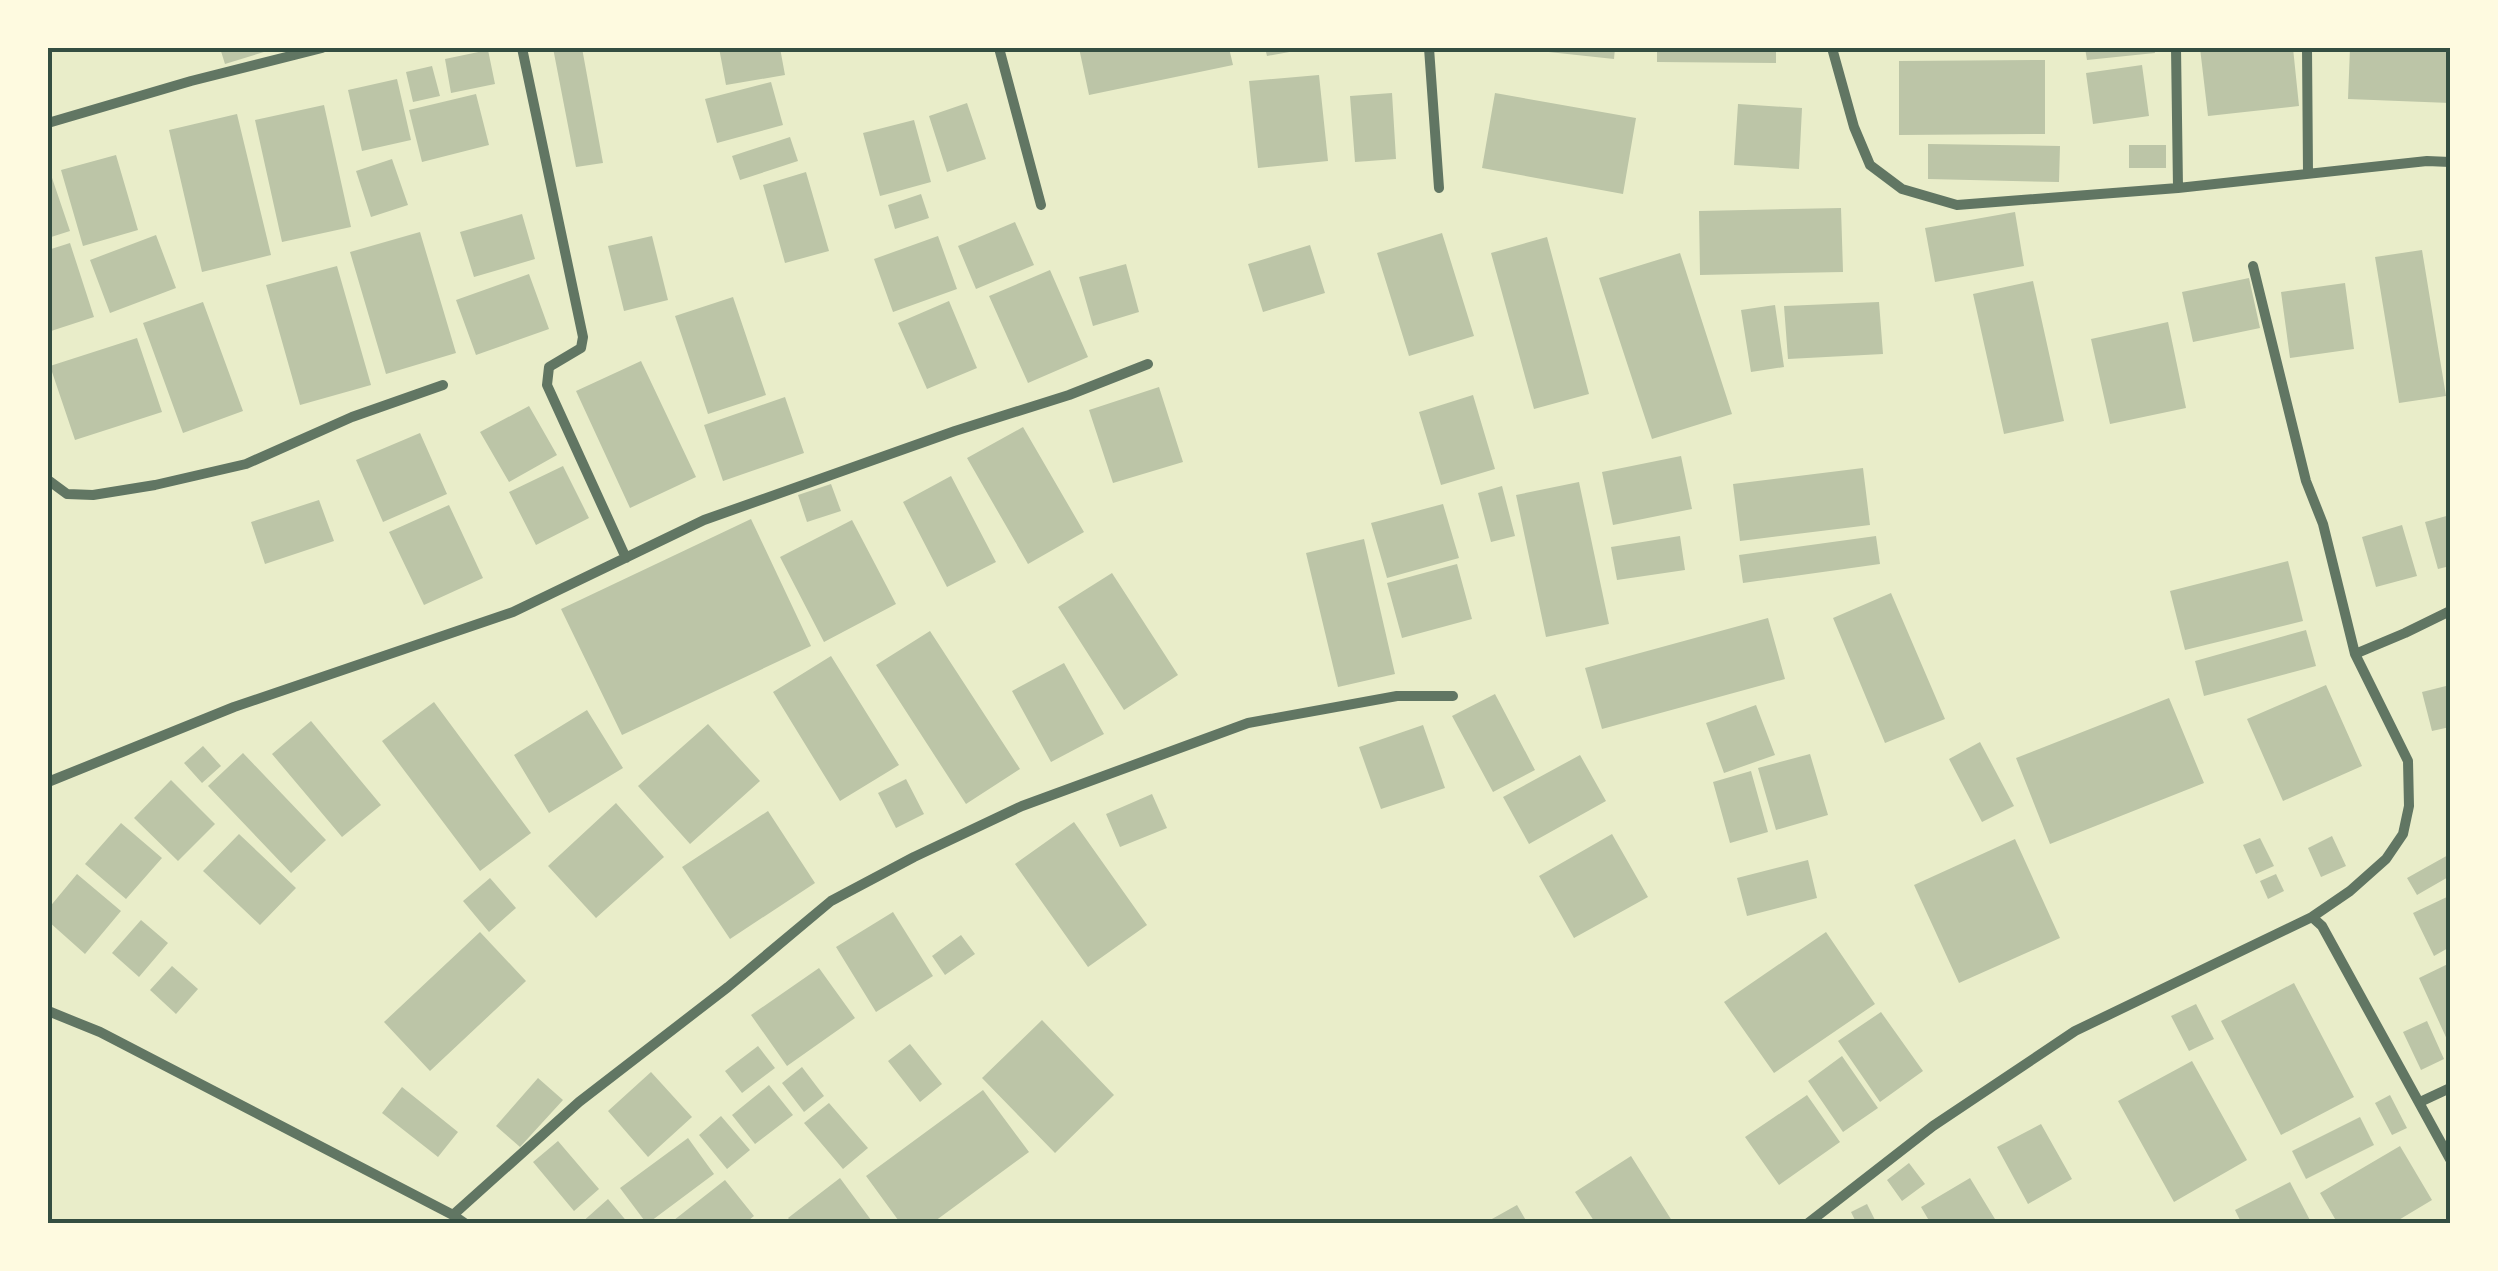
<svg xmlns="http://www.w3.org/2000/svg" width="2498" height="1271" font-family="Lato,sans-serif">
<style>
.building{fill:#bcc5a7}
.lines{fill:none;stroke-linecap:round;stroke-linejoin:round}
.minor{stroke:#617663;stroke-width:10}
.neatline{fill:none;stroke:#344e41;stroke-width:4}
</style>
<rect width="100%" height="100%" fill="#e9edc9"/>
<path class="building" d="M220,48H277L225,64Z
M553,48H582L603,163L576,167Z
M719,48H780L785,75L726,85Z
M1079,48H1229L1233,65L1089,95Z
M1265,48H1306V49L1267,56Z
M1530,48H1615L1614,59L1530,50Z
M1657,48H1776V63L1657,62Z
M2085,48H2154L2155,53L2087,60Z
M2200,48H2293L2299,106L2208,116Z
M2350,48H2450V103L2348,99Z
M488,50L495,84L451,93L445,59Z
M2045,60V134L1899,135V61Z
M2142,65L2149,116L2093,124L2086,73Z
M432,66L440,96L413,102L406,72Z
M1319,75L1328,161L1258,168L1249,81Z
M397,79L411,140L362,151L348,90Z
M771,82L783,125L717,143L705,99Z
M1392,93L1396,159L1355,162L1350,96Z
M1495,93L1636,118L1623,194L1482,168Z
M476,94L489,145L422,162L409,110Z
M967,103L986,159L947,172L929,116Z
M1738,104L1802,108L1799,169L1734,165Z
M324,105L351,227L282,242L255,120Z
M237,114L271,255L202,272L169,130Z
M914,120L931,182L880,196L863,133Z
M790,137L798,161L740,180L732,156Z
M1928,144L2060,146L2059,182L1928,179Z
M2129,145H2166V168H2129Z
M116,155L138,230L83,246L61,170Z
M392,159L408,205L371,217L356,171Z
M48,166L70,231L48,238Z
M806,172L829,251L785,263L763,185Z
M921,194L929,218L895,229L888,205Z
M1841,208L1843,272L1700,275L1699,211Z
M2015,212L2024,266L1935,282L1925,228Z
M522,214L535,259L474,277L460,232Z
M1015,222L1034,265L976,289L958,246Z
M420,232L456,353L386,374L350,252Z
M1442,233L1474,336L1409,356L1377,253Z
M156,235L176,288L110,313L90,260Z
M652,236L668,300L624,311L608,246Z
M938,236L957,289L893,312L874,259Z
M1547,237L1589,394L1534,409L1491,253Z
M70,243L94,317L48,332V250Z
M1310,245L1325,293L1263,312L1248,264Z
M2422,250L2446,396L2399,403L2375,257Z
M1680,253L1732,414L1652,439L1599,278Z
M1126,264L1139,312L1093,326L1079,277Z
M337,266L371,385L300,405L266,285Z
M1050,270L1088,357L1028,383L989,296Z
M529,274L549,329L476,355L456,300Z
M2249,278L2260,328L2193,342L2182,292Z
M2033,281L2064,421L2004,434L1973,294Z
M2345,283L2354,349L2290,358L2281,292Z
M733,297L766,395L708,414L675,316Z
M949,301L977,368L927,389L898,323Z
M203,302L243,411L183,433L143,323Z
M1879,302L1883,354L1788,359L1784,306Z
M1775,305L1784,367L1751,372L1741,310Z
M2168,322L2186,408L2110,424L2091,339Z
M137,338L162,412L75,440L50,366Z
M641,361L696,477L630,508L576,391Z
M1159,387L1183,462L1113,483L1089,410Z
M1473,395L1495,469L1441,485L1419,412Z
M785,397L804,453L723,481L704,425Z
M529,406L557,455L509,482L480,432Z
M1023,427L1084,532L1028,564L967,458Z
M420,433L447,494L383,522L356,460Z
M1681,456L1692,509L1613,525L1602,472Z
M563,466L589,518L536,545L509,492Z
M1863,468L1870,525L1740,541L1733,484Z
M951,476L996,562L947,587L903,502Z
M1579,482L1609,624L1546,637L1516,495Z
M831,484L841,511L807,522L798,495Z
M1502,486L1515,536L1491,542L1478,493Z
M319,500L334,541L265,564L251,522Z
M1443,504L1459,558L1387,578L1371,523Z
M449,505L483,578L424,605L389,532Z
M2450,515V566L2438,569L2425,522Z
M751,519L811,646L622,735L561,609Z
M852,520L896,604L824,642L780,557Z
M2402,525L2417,576L2376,587L2362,537Z
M1680,536L1685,570L1617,580L1611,547Z
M1876,536L1880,564L1743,583L1739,555Z
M1364,539L1395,674L1338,687L1306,553Z
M2288,561L2303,621L2185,650L2170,591Z
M1457,564L1472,619L1402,638L1387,583Z
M1112,573L1178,675L1124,710L1058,607Z
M1891,593L1945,719L1885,743L1833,618Z
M1768,618L1785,679L1602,729L1585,668Z
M2306,630L2316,666L2204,696L2195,661Z
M930,631L1020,769L966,804L876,665Z
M831,656L899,765L840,801L773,692Z
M1064,663L1104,734L1051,762L1012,691Z
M2326,685L2362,766L2283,801L2247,719Z
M2450,685V727L2432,731L2422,692Z
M1495,694L1535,770L1493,792L1452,716Z
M2169,698L2204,783L2050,844L2016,758Z
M434,702L531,833L480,871L382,741Z
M1756,705L1775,755L1724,773L1706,723Z
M587,710L623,768L549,813L514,755Z
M311,721L381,805L342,837L272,754Z
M708,724L760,781L690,844L638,786Z
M1423,725L1445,788L1381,809L1359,747Z
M1980,742L2014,806L1982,822L1949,759Z
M203,746L221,766L202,783L184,763Z
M243,753L326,840L291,873L208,786Z
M1810,754L1828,815L1776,830L1758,768Z
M1580,755L1606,801L1529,844L1503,797Z
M1751,771L1768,832L1730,843L1713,782Z
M906,779L924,814L896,828L878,793Z
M171,780L215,824L178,861L134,818Z
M1152,794L1167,828L1120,847L1106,814Z
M616,803L664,857L596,918L548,866Z
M768,811L815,883L730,939L682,867Z
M1074,822L1147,925L1088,967L1015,864Z
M121,823L162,858L126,899L85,864Z
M239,834L296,888L260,925L203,871Z
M1612,834L1648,897L1574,938L1539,876Z
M2332,836L2346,866L2321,877L2308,848Z
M2260,838L2274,866L2256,874L2243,845Z
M2015,839L2060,938L1959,983L1914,885Z
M2450,854V876L2417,895L2407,878Z
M1808,860L1817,898L1747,916L1737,878Z
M77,874L121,911L85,954L48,921V909Z
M2276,874L2284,891L2268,899L2260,881Z
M490,878L516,908L489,932L463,901Z
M2449,896L2450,947L2434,956L2413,913Z
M893,912L933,976L876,1012L836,947Z
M141,920L168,943L139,977L112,953Z
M480,932L526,981L430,1071L384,1022Z
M1826,932L1875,1004L1774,1073L1724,1002Z
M961,935L975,954L945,975L932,956Z
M2450,963V1046L2419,978Z
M172,966L198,989L176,1014L150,990Z
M819,968L855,1018L787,1066L751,1015Z
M2294,983L2354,1097L2281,1135L2221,1021Z
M2196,1004L2214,1039L2189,1051L2171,1016Z
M1881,1012L1923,1071L1880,1102L1838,1041Z
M1042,1020L1114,1095L1055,1153L982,1078Z
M2427,1021L2444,1059L2421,1070L2403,1032Z
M910,1044L942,1084L920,1102L888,1061Z
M758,1046L775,1068L742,1093L725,1071Z
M1842,1056L1878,1108L1843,1132L1808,1081Z
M2192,1061L2247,1160L2174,1202L2118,1101Z
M802,1067L824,1096L804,1112L782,1083Z
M651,1072L692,1117L648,1157L608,1111Z
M538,1078L563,1100L520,1147L496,1126Z
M769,1085L793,1115L755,1144L732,1115Z
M402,1087L458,1132L438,1157L382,1113Z
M983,1090L1029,1152L931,1224H901L866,1176Z
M1807,1095L1840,1142L1779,1185L1745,1137Z
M2390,1095L2407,1128L2392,1135L2375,1103Z
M829,1103L868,1148L843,1169L804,1123Z
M721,1116L750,1150L727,1169L699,1135Z
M2360,1117L2374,1145L2306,1179L2292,1151Z
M2041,1124L2072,1179L2028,1204L1997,1147Z
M688,1138L714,1174L647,1224L620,1188Z
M558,1141L599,1189L574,1211L533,1162Z
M2400,1146L2432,1200L2392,1224H2338L2320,1193Z
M1631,1156L1674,1224H1596L1575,1192Z
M1909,1163L1925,1184L1902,1201L1887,1180Z
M840,1178L874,1224H793L788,1218Z
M1970,1178L1998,1224H1931L1921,1207Z
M725,1180L754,1216L744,1224H669Z
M2290,1182L2312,1224H2242L2235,1210Z
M608,1199L629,1224H580Z
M1867,1204L1877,1224H1857L1851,1212Z
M1517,1205L1528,1224H1483Z"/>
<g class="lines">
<path class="minor" d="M522,48L583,337L581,348L549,367L547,385L626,558
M999,48L1041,205
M1429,48L1439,188
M1832,48L1854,127L1870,165L1902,189L1957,205L2178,188L2427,161L2450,162
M2176,48L2178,188
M2307,48L2308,174
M48,123L191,81L322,48
M48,480L67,494L93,495L155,485L246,464L352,417L443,385
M2355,654L2405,633L2450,611
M48,782L234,707L513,612L704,520L955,431L1069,395L1148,364
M2312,917L2322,926L2450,1159
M48,1011L100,1032L453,1215L466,1224
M2420,1102L2450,1088
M453,1215L579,1102L728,987L831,901L914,857L1022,806L1248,723L1397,696H1453
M1807,1224L1933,1126L2075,1031L2312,917L2350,891L2386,859L2403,834L2409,806L2408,761L2355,654L2323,524L2306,481L2253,266"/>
</g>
<rect width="2498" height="1271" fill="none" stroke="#fefae0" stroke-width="100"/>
<rect x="50" y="50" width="2398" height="1171" class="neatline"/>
</svg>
